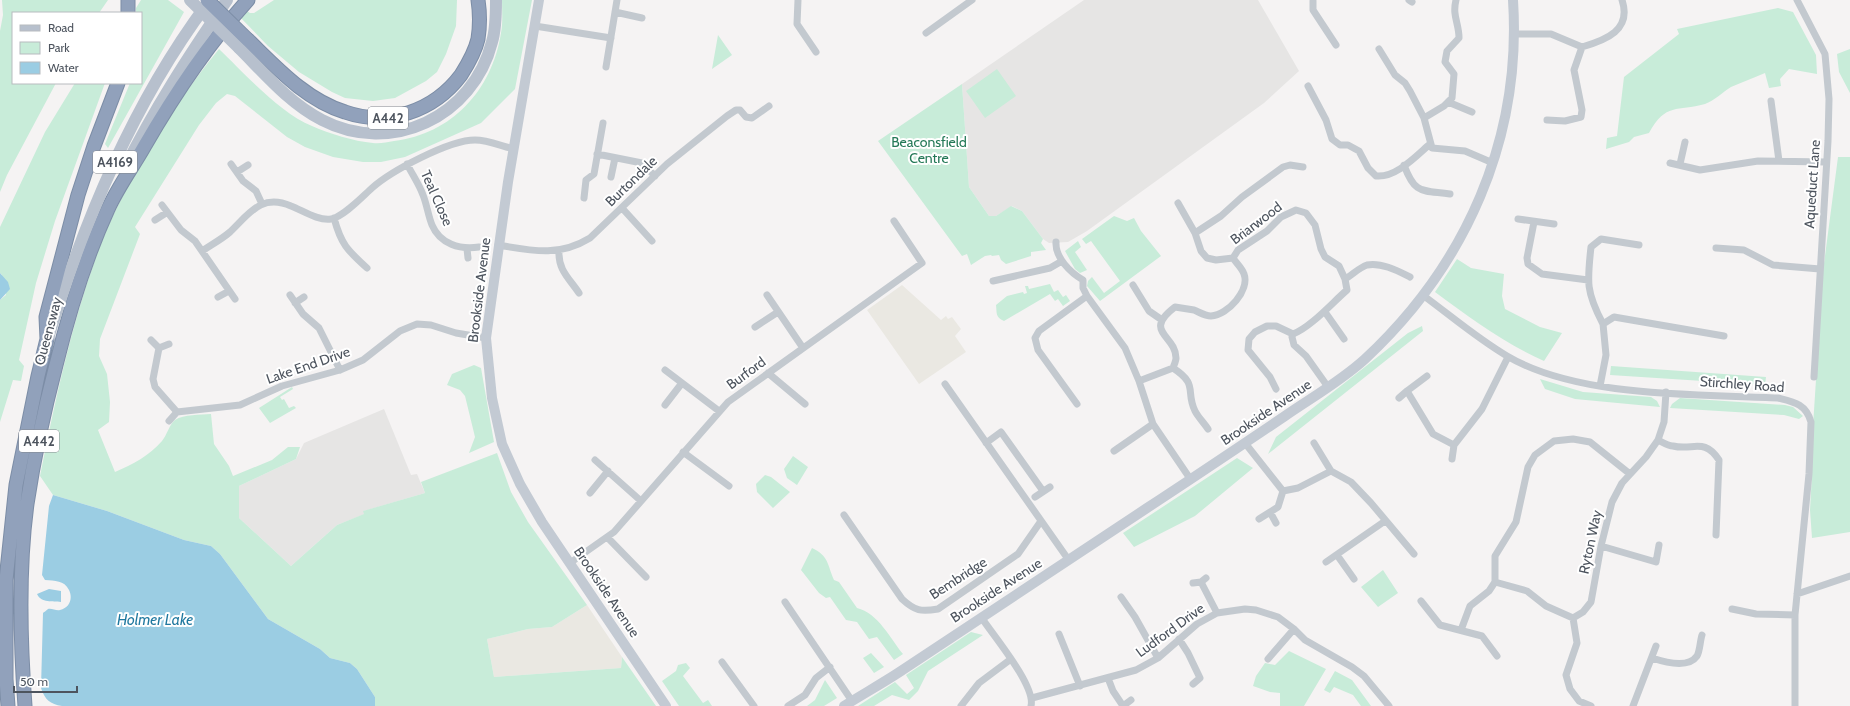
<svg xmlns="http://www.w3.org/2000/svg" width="1850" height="706" font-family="Cabin,sans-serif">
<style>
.commercial{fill:#eae8e2}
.education{fill:#e6e5e4}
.green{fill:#c8ecd9}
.water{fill:#9bcde3}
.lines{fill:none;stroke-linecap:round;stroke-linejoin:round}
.highway-casing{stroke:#7c8da6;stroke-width:15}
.street{stroke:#c3c9cf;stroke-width:7}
.secondary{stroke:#c3cad3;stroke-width:10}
.primary{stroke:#b7c0cd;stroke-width:12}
.highway{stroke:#91a1bb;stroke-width:13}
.highway-bridge-casing{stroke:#7c8da6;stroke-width:15;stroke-linecap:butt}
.primary-bridge{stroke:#b7c0cd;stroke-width:12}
.highway-bridge{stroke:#91a1bb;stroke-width:13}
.labels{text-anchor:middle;stroke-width:4;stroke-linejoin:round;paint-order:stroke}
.shield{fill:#fff;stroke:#82878e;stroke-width:1}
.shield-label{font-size:13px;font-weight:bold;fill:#4d545e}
.park-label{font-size:14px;fill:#247957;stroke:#fff}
.street-label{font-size:14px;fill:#4d545e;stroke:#fff}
.water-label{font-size:15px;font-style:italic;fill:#1f789f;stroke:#fff}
</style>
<rect width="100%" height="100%" fill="#f5f3f3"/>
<path class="commercial" d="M902,285L941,320L946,316L948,319L952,317L961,329L955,336L966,352L919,384L867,310Z
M587,605L622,657L621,668L494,677L487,639L528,629L552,627Z"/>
<path class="education" d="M1084,0H1258L1299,71L1264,103L1087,231L1068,242L1049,243L1043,239L1022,211L1012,206L996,216H989L969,187L962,84Z
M384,409L411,475L417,474L425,493L364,511L365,514L337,525L291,566L239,518V486L296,459L304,443Z"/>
<path class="green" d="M2,0H108L99,13H13V83H56L7,175L0,192V31L3,15Z
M141,0H168L184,12L108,148L105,144L130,83H141V13H136V8Z
M274,0H457L456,26L446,54L437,72L426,81L395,98L373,101L345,98L332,92L299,72L268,46L239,16L244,9L250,13H254Z
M502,0H532L515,89L481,123L405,157L381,162H363L333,157L305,147L287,137L235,96L227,94L216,103L199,125L135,227L140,234L100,339L99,356L107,374L110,402L109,422L98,430L115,472C133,464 149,456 162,441C167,435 169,425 175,420C184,414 200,415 211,414L214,444L229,466L233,476L272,460L288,447H300L296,459L239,486V518L291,566L337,525L364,514L363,511L425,493L421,482L497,453L511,492L528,522L587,605L552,627L528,629L487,639L494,677L621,668L622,657L656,706H375V697L357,669L350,663L330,658L320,649L268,619L220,554L211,546L184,540L107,511L53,495L40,476C55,401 71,326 97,254C124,182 171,108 219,49C244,73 280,113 312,126C330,134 353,141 373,143C380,144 387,142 394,141C452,134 492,90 501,33C503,23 502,11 502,0Z
M1778,8L1793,12L1816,55L1817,74L1789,69L1780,79L1781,86L1769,88L1765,73C1754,78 1742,82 1731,87C1723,92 1714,101 1705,104C1677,112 1666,102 1649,133L1634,137L1629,142L1606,149L1607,138L1617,136L1624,77L1679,34L1677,29Z
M718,35L732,55L712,69Z
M1850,49V93L1839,72L1837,54Z
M997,69L1016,96L985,118L966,91Z
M75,83H105L55,221L36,283L19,360L24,366L21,381L13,380L0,422V300L6,295L2,275L0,273V227L45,132Z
M962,84L969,187L989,216H996L1011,206L1022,211L1043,239L1041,243L1046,250L1031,252V256L1006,264L1001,260L999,255L992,256L991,255L985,256L971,265L967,254L962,256L878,141Z
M1838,157H1850V532L1812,538L1810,510L1812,474L1811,457L1823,271Z
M1114,216L1127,221L1134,218L1141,231L1161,256L1100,301L1087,286L1088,281L1092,277L1104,293L1120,281L1091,241L1086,244L1082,239Z
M1078,241L1081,247L1075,252L1087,270L1080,273L1075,269L1065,251Z
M1457,259L1471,268L1504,274L1502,296L1505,309L1540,327L1562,333L1544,361C1504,343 1470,318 1435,292Z
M1050,284L1054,292L1058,290L1063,297L1066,295L1070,301L1063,306L1058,299L1055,301L1050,294L1004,321C995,317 997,313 996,305L1007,296L1023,292L1024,294L1027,293L1025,286H1028L1029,289Z
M1422,326L1423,331L1268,454L1276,437L1408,333Z
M474,365L481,368L494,442L469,453L475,437L465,396L460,390L447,385L452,374Z
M1611,366L1766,377L1765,385L1610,375Z
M1540,379L1583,392L1651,397L1657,401L1660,407L1575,399L1545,389Z
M292,387L293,389L280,397L282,400L284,399L289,408L294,406L296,408L270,423L259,408Z
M1680,398L1785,405L1793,407L1803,416L1799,419L1784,415L1670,408L1672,404Z
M793,456L808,467L797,485L787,478L784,469Z
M1237,458L1253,468L1195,516L1134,547L1123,533Z
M765,475L771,477L790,492L773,508L757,492L756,484Z
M812,548C829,556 827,564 834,580L839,582L857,608C878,613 890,638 903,654L894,660L877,637L869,639L857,622L846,620L830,597L826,598L819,593L801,570Z
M1383,570L1398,593L1378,607L1361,587Z
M971,632L983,635L928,671L918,691L909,700L892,695L874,706H858L895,682L907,694L914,688L906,675Z
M1289,651L1326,669L1304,706H1280V693L1270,692L1253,686L1256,676L1265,663L1275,665Z
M871,653L884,667L874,673L863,658Z
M686,663L690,668L683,676L703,703L708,700L712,706H679L662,681L676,671L678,665Z
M1335,671L1352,680L1371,706H1361L1353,695L1334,687L1330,693L1324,690Z
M825,680L837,698L824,706H807L815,700Z"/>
<path class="water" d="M0,273L8,282L10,289L0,300Z
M53,495L107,511L184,540L211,546L220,554L268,619L320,649L330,658L350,663L357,669L375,697V706H62C50,704 45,700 41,688L43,613C43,613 47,610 48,609C52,608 56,611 60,610C70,608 73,598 69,590C64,580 55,581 45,580L42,575L49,506Z
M49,589L61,591V602C53,601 41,603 37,594Z"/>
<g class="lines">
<defs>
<path id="highway" d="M128,0V13
M248,40C277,68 306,100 345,112C388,127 434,111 461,75C468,64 475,52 478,39C480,26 480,13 478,0
M8,706L6,679V580L16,485L38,376L47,339L46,317L78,195L94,146L118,83
M25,706C20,639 18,570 27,504C34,457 44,411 56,365C69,312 85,259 108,209C118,187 132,168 144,147C174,95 208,44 248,0"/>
</defs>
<use href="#highway" class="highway-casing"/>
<path class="street" d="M798,0L797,24L816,52
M1409,0L1412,2
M1797,0L1825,54L1829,99L1828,141L1814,377
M1313,1V10L1336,45
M615,12L642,18
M535,26L611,38
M926,33L972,0
M1516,34H1551L1582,47
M1379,49L1395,75L1405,83L1410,91L1424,118L1432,148L1465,151L1493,163
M606,67L617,0
M1308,86L1326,120L1332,139L1340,145H1348L1359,151L1368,168L1376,176C1396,178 1416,156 1430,144
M1771,101L1779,161
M1448,102L1472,112
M1424,118L1444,106L1452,98L1454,74L1445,62L1447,51L1459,38C1459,23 1452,16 1456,0
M1547,120L1565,121L1581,117L1582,110L1574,70L1582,47C1606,40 1632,30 1622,0
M597,154L642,163L655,176
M1670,163L1700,170L1758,161L1826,162
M231,164L243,181L256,191L262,204
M407,164C412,174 419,184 423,195C427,205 428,215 432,225C440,244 460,250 479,247
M1680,164L1685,142
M1404,165C1415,195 1422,190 1450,194
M237,172L248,165
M611,177L615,158
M584,198L586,180L594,174L603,123
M1178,203L1195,233L1201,251L1207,258L1216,260L1233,258
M162,205L181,230L195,241L235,299
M622,208L652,241
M334,218C341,244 347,250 367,268
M1518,219L1554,224
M155,220L166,213
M1534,222L1527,258L1528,264L1542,274L1588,280
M1195,233L1221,216L1242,197L1283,167L1290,165L1303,167
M1056,242C1055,258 1071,273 1083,280V288L1087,296L1125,348L1139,381L1153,424L1191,480
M498,245C533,251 559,257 590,238L667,164L727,116L736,110H740L746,117L752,118L769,106
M1716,248L1744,250L1773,265L1820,269
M467,249L468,258
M202,251C211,245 222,239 230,232C249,214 261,193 291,206C302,210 318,221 331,219C343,217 362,197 372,188C391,171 449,140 475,140C488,140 501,146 514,149
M559,251C558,270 569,278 579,293
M1345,279C1352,275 1360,267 1367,265C1381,262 1398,271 1410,277
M993,281L1050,268L1062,261
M1133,285L1149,311L1162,320
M290,295L303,314L319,328L340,370
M767,295L803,348
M1424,296C1451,316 1478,339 1507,356C1578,398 1697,394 1778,398C1794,402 1806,404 1811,422L1809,474L1795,615V706
M218,297L229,291
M295,303L304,297
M1325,312L1344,339
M1603,324C1586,292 1587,282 1591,247L1601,239L1639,245
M755,327L778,312
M151,340L159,348
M169,344L159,348L153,379L155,387L177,412L240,405L282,386L340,370L363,360L400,331L417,324L431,325L456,333L486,338
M665,370L719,411
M768,373L805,404
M1427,376L1407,391L1433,434L1454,445
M1139,381L1173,368
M945,384L1068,559
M1600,386L1606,355L1603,324L1614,317L1724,336
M1276,389L1270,377L1248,350L1249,339L1255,332L1267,326H1276L1293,334
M1399,398L1407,391
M1077,404L1038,350L1035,338L1039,331L1087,296
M665,405L682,383
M169,421L177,412
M1208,429C1204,423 1198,417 1195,411C1185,390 1199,385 1173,368C1174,365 1176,361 1176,358C1176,335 1142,332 1175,307C1181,308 1188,309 1194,310C1199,312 1205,316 1211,316C1228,315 1250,290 1244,274C1242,268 1236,263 1233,258L1238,250L1267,231L1281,217L1296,210L1306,213L1315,225L1321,249L1325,257L1339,266L1345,279L1347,290C1332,303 1311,327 1293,334L1292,337L1294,345L1306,356L1328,387
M1658,440C1662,442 1668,446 1673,446C1693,451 1704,437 1719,460L1716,535
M986,443L1001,432L1043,491
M1245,443L1283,491L1298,488L1331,471L1314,443
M1114,451L1153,424
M683,452L729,486
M1452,459L1454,445L1482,409L1508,357
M595,460L641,501
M1331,471L1351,482L1371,503L1414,554
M590,493L608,471
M1035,497L1050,487
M1270,512L1276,523
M844,515L902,599C915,611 921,612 938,609L1018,554L1041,521
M1259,519L1278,507L1283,491
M608,538L646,577
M1601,546L1656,562L1659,545
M1337,555L1354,579
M1326,562L1385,521
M570,563L614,532L728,402L922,263L894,221
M1201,582L1217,613
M1495,582L1527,591L1546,606L1573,618L1583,612L1591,602L1601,546L1612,502L1622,483L1646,457L1658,440L1664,422L1666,392
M1193,583L1201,582L1206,578
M1797,594L1850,576
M1121,597L1135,617L1158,658
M1421,601L1440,625L1482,636L1497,656
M785,602L852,701
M1732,609L1756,614L1795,615
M981,617C993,635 1036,686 1031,706
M1573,618L1577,643L1566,675L1570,689L1579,701L1591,706
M1461,630L1470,606L1489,591L1495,582V556L1516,522L1528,467L1535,455L1554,441L1573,439L1590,442L1630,474
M1059,634L1080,686
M1179,639L1188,653L1200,678L1193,684
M1652,658C1664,662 1688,669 1697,656C1700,651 1700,641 1702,635
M1268,659L1294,629
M722,662L754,706
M1108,678L1113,691L1123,706
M1032,698L1136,670L1158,658L1197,624L1217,613L1245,609L1256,610L1278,617L1294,629L1305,640L1352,667L1364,676L1389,706
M788,706L805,695L816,678L830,667
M961,706L979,683L1011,659
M1123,706L1131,700
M1633,706L1656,646"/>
<path class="secondary" d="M539,0L508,182L486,338L492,398L502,444L520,484L542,522L666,706
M844,706C863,694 883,683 901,671C983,616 1065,562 1147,508C1193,478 1239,447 1285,416C1311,398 1341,381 1365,359C1466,265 1522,139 1513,0"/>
<path class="primary" d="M239,48C265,74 289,103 322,120C391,156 473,117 492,42C496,29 496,14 496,0
M125,168C154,109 190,54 227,0
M48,338C85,220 133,103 207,4"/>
<use href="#highway" class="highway"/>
<defs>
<path id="highway-bridge" d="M207,0L248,40"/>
</defs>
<use href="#highway-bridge" class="highway-bridge-casing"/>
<path class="primary-bridge" d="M190,0L239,48"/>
<use href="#highway-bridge" class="highway-bridge"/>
</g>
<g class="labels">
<g class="shield">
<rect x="368" y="107" width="40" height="22" rx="3"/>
<rect x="93" y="151" width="44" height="22" rx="3"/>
<rect x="19" y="430" width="40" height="22" rx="3"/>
</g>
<g class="shield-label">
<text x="388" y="123">A442</text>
<text x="115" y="167">A4169</text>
<text x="39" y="446">A442</text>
</g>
<g class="park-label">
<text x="929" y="147">Beaconsfield<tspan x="929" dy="16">Centre</tspan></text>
</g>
<g class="street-label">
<text transform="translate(631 181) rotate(-44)" y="5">Burtondale</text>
<text transform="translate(1812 184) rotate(-86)" y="5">Aqueduct Lane</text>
<text transform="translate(437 198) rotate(66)" y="5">Teal Close</text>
<text transform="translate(1256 223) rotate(-37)" y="5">Briarwood</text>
<text transform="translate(479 290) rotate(-83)" y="5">Brookside Avenue</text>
<text transform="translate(48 331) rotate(-75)" y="5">Queensway</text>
<text transform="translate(308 365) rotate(-19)" y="5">Lake End Drive</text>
<text transform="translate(746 373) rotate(-36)" y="5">Burford</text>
<text transform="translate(1742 384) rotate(4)" y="5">Stirchley Road</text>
<text transform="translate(1266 412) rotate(-34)" y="5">Brookside Avenue</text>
<text transform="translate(1590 542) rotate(-78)" y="5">Ryton Way</text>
<text transform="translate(958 578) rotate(-33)" y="5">Bembridge</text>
<text transform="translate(996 590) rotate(-33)" y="5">Brookside Avenue</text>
<text transform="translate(607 592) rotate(56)" y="5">Brookside Avenue</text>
<text transform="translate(1170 630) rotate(-36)" y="5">Ludford Drive</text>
</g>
<g class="water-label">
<text x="155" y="625">Holmer Lake</text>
</g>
</g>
<rect x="12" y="12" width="130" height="72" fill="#ffffff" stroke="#b8bbbf"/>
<rect x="20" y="25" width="20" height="6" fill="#b7c0cd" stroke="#b8bbbf"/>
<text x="48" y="32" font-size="12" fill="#4d545e">Road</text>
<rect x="20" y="42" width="20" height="12" fill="#c8ecd9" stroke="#b8bbbf"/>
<text x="48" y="52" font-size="12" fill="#4d545e">Park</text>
<rect x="20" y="62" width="20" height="12" fill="#9bcde3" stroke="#b8bbbf"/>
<text x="48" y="72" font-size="12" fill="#4d545e">Water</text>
<path d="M14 686v6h63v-6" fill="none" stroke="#4d545e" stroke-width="2"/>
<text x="20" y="686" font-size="12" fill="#4d545e" stroke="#ffffff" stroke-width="3" paint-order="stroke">50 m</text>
</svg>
